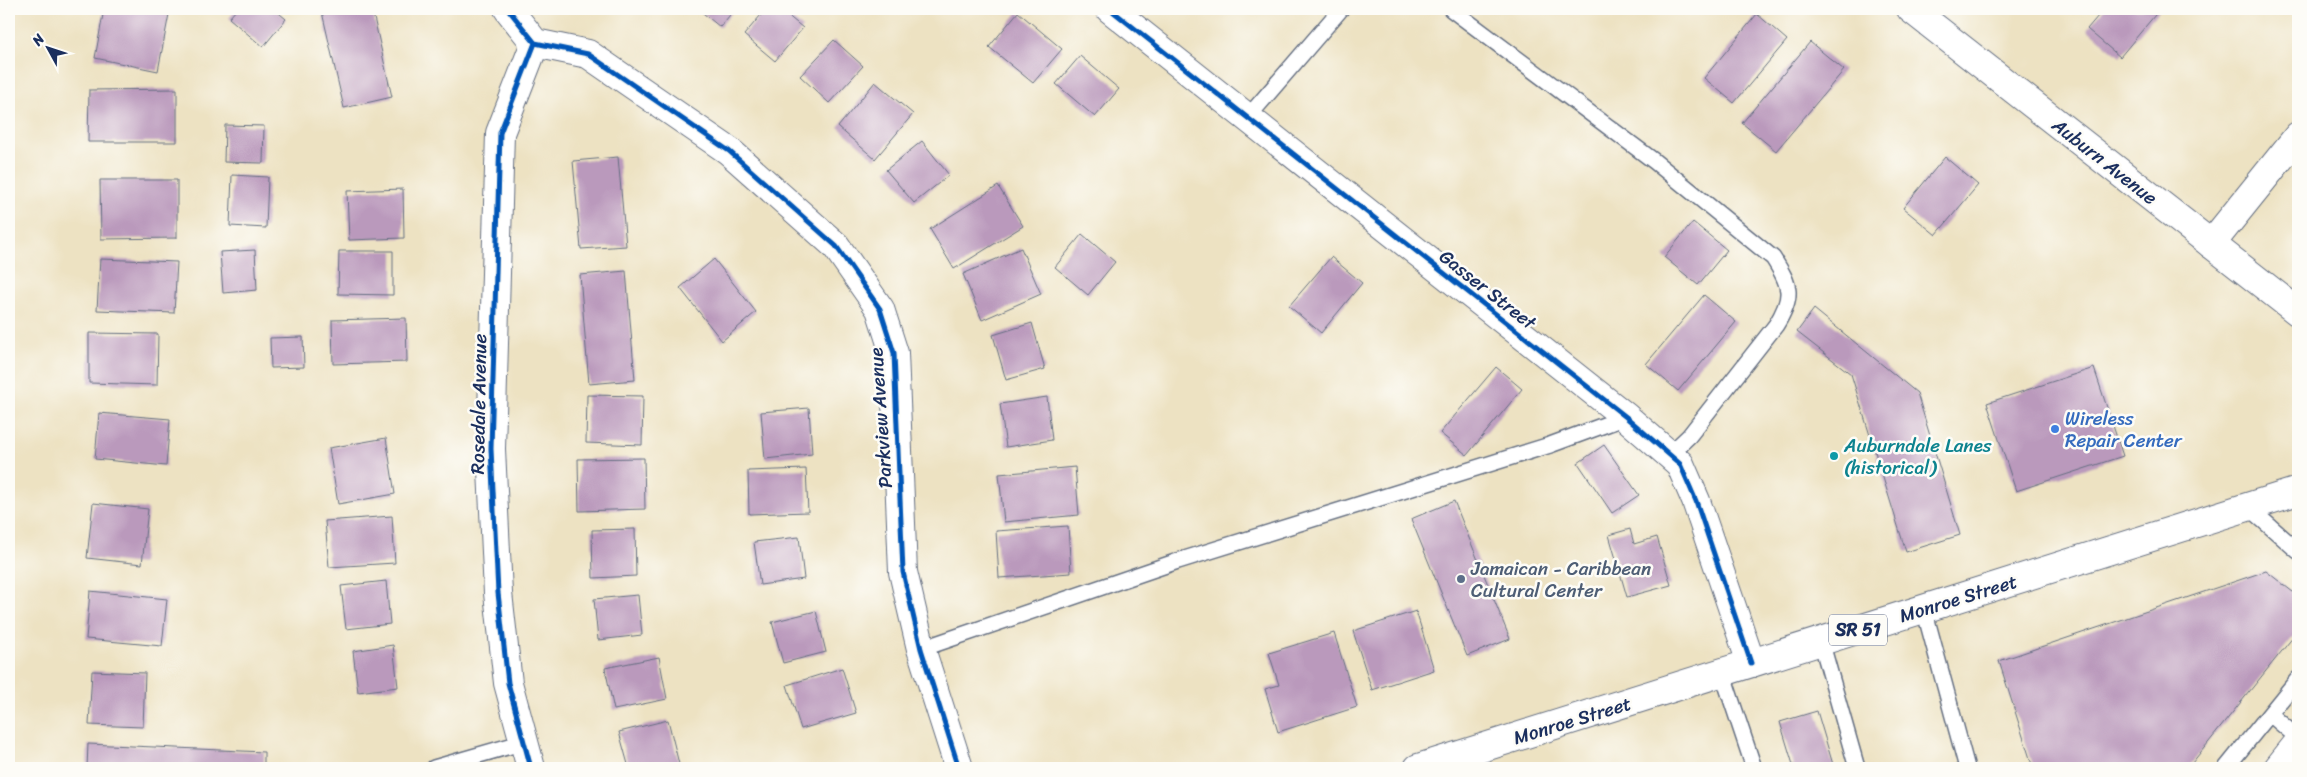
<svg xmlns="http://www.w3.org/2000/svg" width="2307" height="777" font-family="Sriracha,sans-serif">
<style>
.building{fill:#ba99bc}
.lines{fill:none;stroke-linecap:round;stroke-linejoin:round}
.lane-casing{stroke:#646e81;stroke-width:18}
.street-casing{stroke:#646e81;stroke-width:30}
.secondary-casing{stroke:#646e81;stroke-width:30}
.primary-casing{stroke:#646e81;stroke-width:30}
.lane{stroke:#fff;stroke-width:15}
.street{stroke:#fff;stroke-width:28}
.secondary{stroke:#fff;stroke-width:28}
.primary{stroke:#fff;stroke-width:28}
.cycleway-casing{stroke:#fdfcf7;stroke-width:8}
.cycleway{stroke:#0057b8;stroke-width:5}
.shop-dot{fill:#3f7fe0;stroke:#fdfcf7;stroke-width:2}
.culture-dot{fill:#0f9aa8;stroke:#fdfcf7;stroke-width:2}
.service-dot{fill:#5c6f8a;stroke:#fdfcf7;stroke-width:2}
.labels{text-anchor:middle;stroke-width:5;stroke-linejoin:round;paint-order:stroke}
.shield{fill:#fdfcf7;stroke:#5f6c8c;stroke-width:1}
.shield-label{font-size:18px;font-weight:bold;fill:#1b2f5e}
.street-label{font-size:19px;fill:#1b2f5e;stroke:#fdfcf7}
.shop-label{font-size:19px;fill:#366cbe;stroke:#fdfcf7;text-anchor:start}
.culture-label{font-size:19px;fill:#0d838f;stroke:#fdfcf7;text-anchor:start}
.service-label{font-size:19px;fill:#4e5e75;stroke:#fdfcf7;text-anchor:start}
</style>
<rect width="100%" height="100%" fill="#fdfcf7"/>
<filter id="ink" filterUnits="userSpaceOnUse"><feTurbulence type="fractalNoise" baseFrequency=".02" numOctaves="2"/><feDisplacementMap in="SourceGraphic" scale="10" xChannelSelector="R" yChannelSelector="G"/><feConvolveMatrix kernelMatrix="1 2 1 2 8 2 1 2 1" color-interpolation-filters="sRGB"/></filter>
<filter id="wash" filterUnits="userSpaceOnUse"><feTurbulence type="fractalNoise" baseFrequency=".0096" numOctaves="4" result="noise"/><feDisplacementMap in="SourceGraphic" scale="20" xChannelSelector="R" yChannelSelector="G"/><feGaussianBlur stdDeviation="1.12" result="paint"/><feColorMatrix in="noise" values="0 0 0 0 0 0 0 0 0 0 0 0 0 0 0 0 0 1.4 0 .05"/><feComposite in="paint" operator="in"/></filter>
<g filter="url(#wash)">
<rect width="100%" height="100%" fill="#ede2c2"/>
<g id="blocks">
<path class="building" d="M104,9H141L169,14L158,71L95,58Z
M237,9H274L286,19L263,47L229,18Z
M337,9H372L392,97L344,108L322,12Z
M698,9H735L720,27Z
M766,9H780L803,28L775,61L744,35Z
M2104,9H2160L2120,57L2087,29Z
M1018,12L1062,49L1033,83L989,47Z
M1757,14L1787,40L1734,103L1704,78Z
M834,40L863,66L829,103L800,76Z
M1810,42L1844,70L1776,151L1742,123Z
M1080,56L1119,89L1095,117L1056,84Z
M875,82L913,114L875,159L838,127Z
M177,89V142H88L89,90Z
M225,125L264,126L263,163L224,162Z
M922,141L949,175L914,203L886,170Z
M618,157L626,246L581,249L573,161Z
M1945,157L1978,185L1936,235L1903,208Z
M232,175L268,177L266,228L230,226Z
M100,180H177V238L101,239Z
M998,186L1023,226L954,269L930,229Z
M403,189L404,238L349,240L347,191Z
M1693,222L1727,250L1698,285L1664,257Z
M1082,234L1115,262L1088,295L1055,267Z
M1021,248L1041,294L982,320L963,274Z
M255,250L257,290L223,293L220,252Z
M339,251H393V295L338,294Z
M1331,257L1362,283L1321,333L1289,306Z
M100,259L177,262L174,313L97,310Z
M714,259L756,312L722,341L680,288Z
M626,271L635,380L589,384L580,275Z
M1704,295L1736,322L1678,391L1646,364Z
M1814,309L1917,393L1960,535L1906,552L1851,374L1797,332Z
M406,318L407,362L333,364L332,320Z
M1032,323L1045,369L1006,380L993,335Z
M89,333L158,334L157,385L89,383Z
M303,337L304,367L271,368L270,338Z
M1496,367L1522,389L1467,455L1440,433Z
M2094,368L2123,456L2016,491L1987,403Z
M587,395L643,396L642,445L586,443Z
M1047,397L1052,440L1006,447L1000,404Z
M809,408L812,454L765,459L761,412Z
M99,413L170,419L166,466L95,459Z
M386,438L395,494L338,504L329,448Z
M1604,445L1639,495L1612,513L1578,463Z
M644,458L645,509L579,511L578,459Z
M1075,467L1079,515L1004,522L999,474Z
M806,469L808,512L749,514L748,471Z
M1454,501L1510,639L1467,656L1411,519Z
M93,503L148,509L142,564L87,558Z
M392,516L395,563L329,567L325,521Z
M1068,526L1071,573L999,578L996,531Z
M635,529L636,576L593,578L592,530Z
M1630,529L1634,544L1657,537L1671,585L1627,597L1609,535Z
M799,537L804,579L760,585L754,542Z
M2266,571L2298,596V631L2188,768H2033L1999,661Z
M386,581L390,624L346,629L341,586Z
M90,591L167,599L162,646L86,639Z
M638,595L642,635L598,640L594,599Z
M816,611L826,652L783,663L772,622Z
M1416,611L1434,670L1372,690L1353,631Z
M1334,633L1357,707L1278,732L1265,689L1279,685L1269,653Z
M393,645L398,687L358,692L353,651Z
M659,657L667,699L614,710L605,668Z
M842,668L856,713L801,729L787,685Z
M92,671L145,673L143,727L89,725Z
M1817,711L1834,768H1794L1780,722Z
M668,720L680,768H629L619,732Z
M88,744L264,752V768H87Z"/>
</g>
</g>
<g filter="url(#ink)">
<use href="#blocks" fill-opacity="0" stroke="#646e81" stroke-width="1"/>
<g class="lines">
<defs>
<path id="lane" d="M1451,9L1654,161L1773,258C1791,286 1794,296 1776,325L1689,436L1670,454
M1248,117L1341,9
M2248,507L2298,551
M1924,609L1967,768
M1821,641L1857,768
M921,649L1178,561L1550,445L1626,417
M1722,672L1754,768
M2270,714L2298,738
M434,768L524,742
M2226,768L2298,679"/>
<path id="street" d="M508,9L535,43L588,54L729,151L836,246L880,309L894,353L903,572L921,649L959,768
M1110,9L1626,417L1680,464L1696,501L1751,663
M2211,244L2298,136
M531,768L508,683L498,593L491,449L500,133L535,43
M2278,768L2298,743"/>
<path id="secondary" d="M1911,9L2298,312"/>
<path id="primary" d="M1418,768L2298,491"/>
</defs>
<use href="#lane" class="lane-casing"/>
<use href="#street" class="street-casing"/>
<use href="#secondary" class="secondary-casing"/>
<use href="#primary" class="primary-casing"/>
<use href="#lane" class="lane"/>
<use href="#street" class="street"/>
<use href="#secondary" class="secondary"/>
<use href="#primary" class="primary"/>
<defs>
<path id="cycleway" d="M508,9L535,43L588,54L729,151L836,246L880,309L894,353L903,572L921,649L959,768
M1110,9L1626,417L1680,464L1696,501L1751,663
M531,768L508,683L498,593L491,449L500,133L535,43"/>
</defs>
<use href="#cycleway" class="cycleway-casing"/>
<use href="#cycleway" class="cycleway"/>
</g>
</g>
<circle class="shop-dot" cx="2055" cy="429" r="5"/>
<circle class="culture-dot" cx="1834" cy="456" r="5"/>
<circle class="service-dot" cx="1461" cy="579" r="5"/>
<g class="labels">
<rect class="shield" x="1829" y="614.5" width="58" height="31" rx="4"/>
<g class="shield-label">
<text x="1858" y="636">SR 51</text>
</g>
<g class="street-label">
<text transform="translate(2105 161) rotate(38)" y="7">Auburn Avenue</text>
<text transform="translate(1488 289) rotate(38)" y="7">Gasser Street</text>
<text transform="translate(478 404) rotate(-89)" y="7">Rosedale Avenue</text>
<text transform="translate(880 418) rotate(-94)" y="7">Parkview Avenue</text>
<text transform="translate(1958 598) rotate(-17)" y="7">Monroe Street</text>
<text transform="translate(1572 720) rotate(-17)" y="7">Monroe Street</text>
</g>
<g class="shop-label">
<text x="2065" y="425">Wireless<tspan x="2065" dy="22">Repair Center</tspan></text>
</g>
<g class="culture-label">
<text x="1844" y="452">Auburndale Lanes<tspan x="1844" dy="22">(historical)</tspan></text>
</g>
<g class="service-label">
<text x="1471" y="575">Jamaican - Caribbean<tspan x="1471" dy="22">Cultural Center</tspan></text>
</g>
</g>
<rect width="2307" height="777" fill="none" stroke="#fdfcf7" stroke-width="30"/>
<g transform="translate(48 48) rotate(310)" stroke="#fdfcf7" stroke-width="4" paint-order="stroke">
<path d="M0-4L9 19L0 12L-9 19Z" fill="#1b2f5e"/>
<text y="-8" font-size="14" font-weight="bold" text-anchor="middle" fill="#1b2f5e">N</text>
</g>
</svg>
